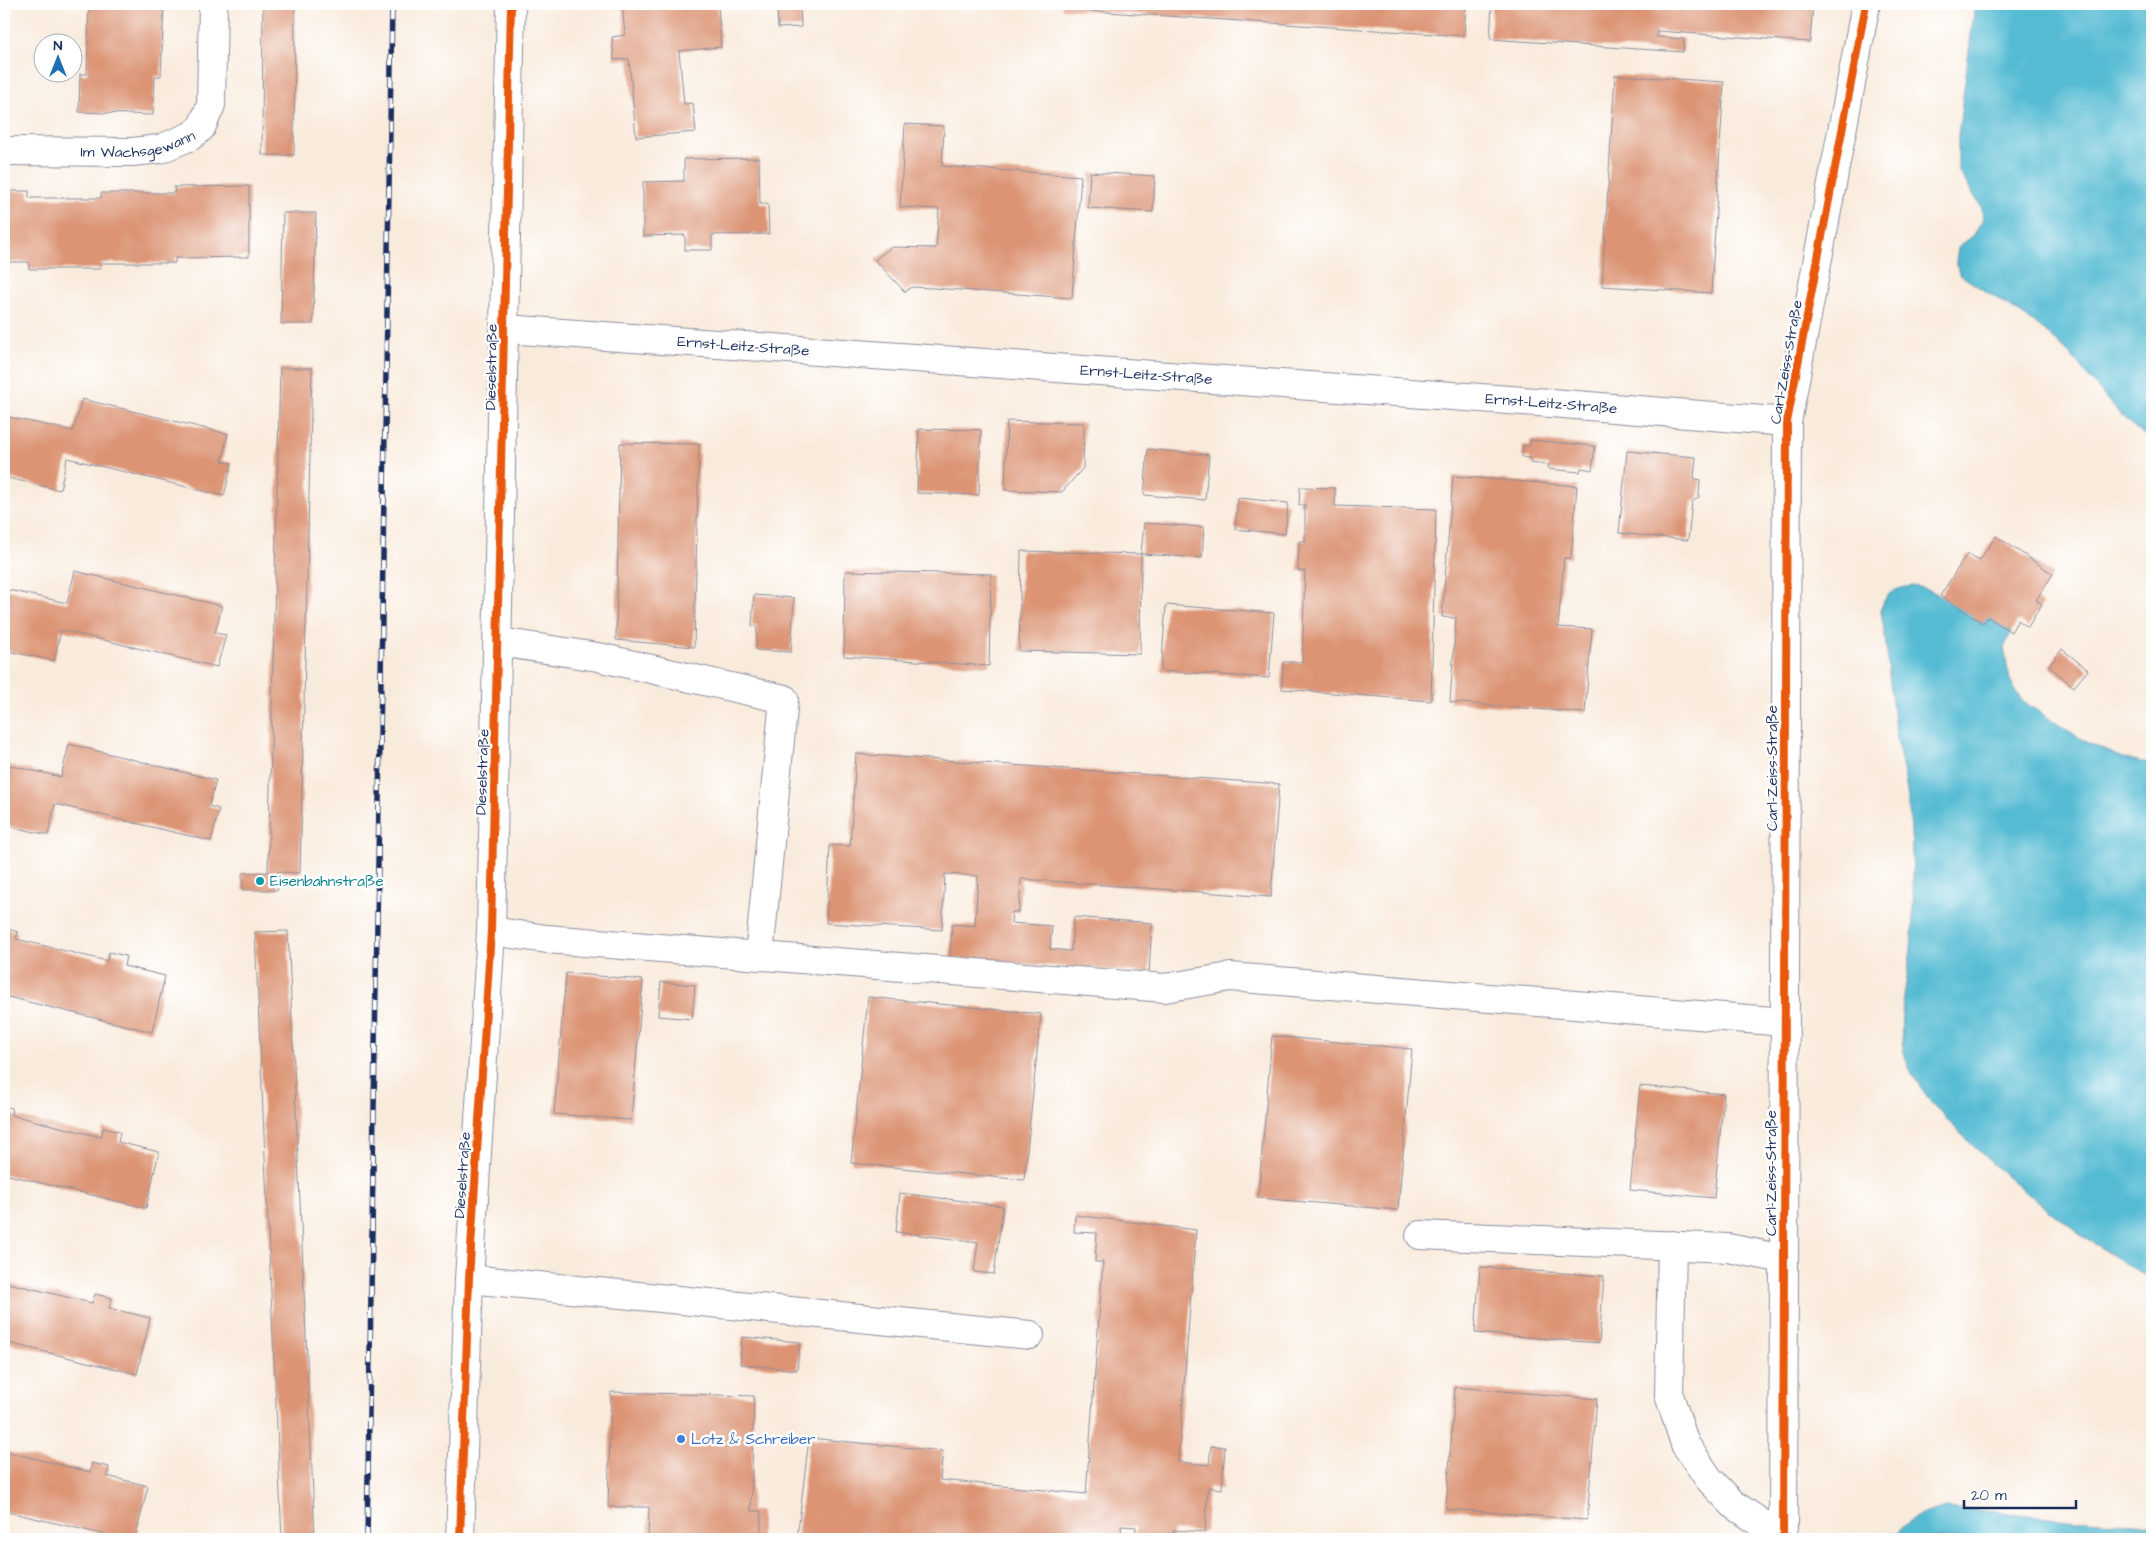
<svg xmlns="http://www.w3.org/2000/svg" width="2156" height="1543" font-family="'Architects Daughter',sans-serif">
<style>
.water{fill:#55bbd3;stroke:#387598}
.building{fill:#dc9475}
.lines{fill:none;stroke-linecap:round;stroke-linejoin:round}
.minor-casing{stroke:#8a8d9d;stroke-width:30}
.minor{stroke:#fff;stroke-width:28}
.rail-casing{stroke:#1b2f5e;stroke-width:5.5}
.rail{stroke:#fff;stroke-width:4;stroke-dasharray:11;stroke-linecap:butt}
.cycleway-casing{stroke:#fff;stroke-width:11}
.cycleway{stroke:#e8590c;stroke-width:8}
.culture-dot{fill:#0f9aa8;stroke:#fff;stroke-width:2}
.shop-dot{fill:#3f7fe0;stroke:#fff;stroke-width:2}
.labels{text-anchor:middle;stroke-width:5;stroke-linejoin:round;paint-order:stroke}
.street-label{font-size:15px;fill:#1b2f5e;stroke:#fff}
.culture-label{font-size:15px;fill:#0d838f;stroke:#fff;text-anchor:start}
.shop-label{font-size:15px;fill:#366cbe;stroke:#fff;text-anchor:start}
</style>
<rect width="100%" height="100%" fill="#fff"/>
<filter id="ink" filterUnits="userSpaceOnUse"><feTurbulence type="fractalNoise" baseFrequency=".02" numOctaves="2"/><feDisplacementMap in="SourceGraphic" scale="10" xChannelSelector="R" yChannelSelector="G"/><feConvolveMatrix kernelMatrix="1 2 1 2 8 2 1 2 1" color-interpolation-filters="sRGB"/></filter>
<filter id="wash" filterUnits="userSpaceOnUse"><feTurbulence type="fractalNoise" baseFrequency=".0096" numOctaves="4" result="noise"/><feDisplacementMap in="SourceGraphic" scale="20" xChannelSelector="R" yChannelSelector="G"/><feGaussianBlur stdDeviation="1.12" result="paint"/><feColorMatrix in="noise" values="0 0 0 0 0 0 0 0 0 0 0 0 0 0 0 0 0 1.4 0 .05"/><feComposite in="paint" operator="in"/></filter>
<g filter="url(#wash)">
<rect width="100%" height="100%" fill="#f9ebdc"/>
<path class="water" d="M1975,4H2152V440C2109,413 2093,375 2057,342C2027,314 1992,297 1959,274L1956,260L1958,247L1973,236L1983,221L1982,208L1958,170V136Z
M1913,586C1939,590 1961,609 1982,623L1988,617L2011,632L2004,648L2010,681L2022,701L2086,742L2123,758L2152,764V1278C2092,1251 1932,1126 1908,1065C1894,1029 1906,992 1910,956C1913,931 1914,903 1913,877C1912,849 1911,819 1907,791C1904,770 1898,749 1895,728C1890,689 1888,650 1881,611C1884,593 1895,588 1913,586Z
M1946,1507L2099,1522L2152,1525V1539H1895C1902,1518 1926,1513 1946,1507Z"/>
<g id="blocks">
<path class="building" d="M89,4H164L161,76H155L153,115L79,112L80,74H87Z
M263,4H295L294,155H262Z
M622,4H718L721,47L679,51L684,104L693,103L696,132L636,137L629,59L614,60L612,37L625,35Z
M777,4H800L801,27L778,28Z
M1062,4H1466L1464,36L1062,9Z
M1492,4H1813L1810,42L1657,31L1656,37L1684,39L1683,52L1490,39Z
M1615,75L1724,82L1711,293L1602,286Z
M905,124L944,126L942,166L1081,176L1072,298L933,288L911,287L905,292L875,260L891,247L936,248L939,209L900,207Z
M759,158L760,204H768L769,234L712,235V250H685V235L643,236V182L684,181V159Z
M1090,172L1155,176L1153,212L1088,208Z
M249,186V257L175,258V263H101V269H29V262H4V191H29V198H101V193H175L174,187Z
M283,213H316L313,324H281Z
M280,368H312L300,873L278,872V890H243L242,873L268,872Z
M82,399L228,434L222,461L232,463L224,496L67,458L60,490L4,477V416L73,431Z
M1007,421L1084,423L1083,468L1062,492L1005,490Z
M919,429L981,430L979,495L917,493Z
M1530,440L1595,446L1592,470L1581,468L1580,472L1548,469L1549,465L1530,463V458L1522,457L1523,445L1530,446Z
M620,443L699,444L694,647L616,640Z
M1148,449L1209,455L1205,500L1144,495Z
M1627,451L1696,457L1694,478L1700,480L1699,497L1692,502L1688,540L1619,533Z
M1453,476L1577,486L1571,558H1564L1558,627L1592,629L1585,713L1450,702L1456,618L1442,617Z
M1300,487L1335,488V506L1436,509L1431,701L1282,689L1283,662H1302L1305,571H1298L1299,541H1305V505H1299Z
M1238,498L1288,503L1285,534L1235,529Z
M1144,523L1204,527L1202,558L1141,554Z
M1996,536L2053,574L2036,600L2042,604L2028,627L2018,620L2011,632L1988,617L1983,623L1940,596L1967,554L1979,561Z
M1021,551L1141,554L1140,654L1019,651Z
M75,571L222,606L215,633L226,635L217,667L61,630L54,661L4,650V589L67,603Z
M845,571L991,574L989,666L844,656Z
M754,595L794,598L791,652L756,650L757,626H752Z
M1166,605L1274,613L1269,678L1161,671Z
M2062,649L2088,670L2074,687L2049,666Z
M69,744L216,780L209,806L219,809L211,841L55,804L48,835L4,825V764L61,777Z
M856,754L1279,784L1271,897L1021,879L1019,912H1012L1011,923L1052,926L1050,949L1071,951L1074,917L1152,923L1149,973L950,958L952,924L975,926L978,876L945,874L942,930L826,923L830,845L850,846Z
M4,928L18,932L16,939L107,961L109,952L126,956L124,966L165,976L152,1032L4,996Z
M288,931L315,1539H282L255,932Z
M566,973L643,980L631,1120L554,1114Z
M661,982L695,985L692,1019L658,1016Z
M868,997L1041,1014L1024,1180L851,1163Z
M1272,1036L1412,1049L1398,1210L1258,1198Z
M1640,1086L1724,1094L1714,1198L1630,1190Z
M4,1106L12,1108L11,1115L101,1137L103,1128L120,1132L118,1142L159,1152L146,1208L4,1174Z
M900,1193L1003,1206L994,1274L974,1272L978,1242L896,1232Z
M1075,1215L1196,1230L1178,1462L1209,1465L1211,1446L1225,1447L1222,1489L1208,1487L1205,1532L1173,1530V1539H1135L1136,1527L1121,1526L1122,1539H797L809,1438L943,1451L940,1480L1086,1494L1103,1262H1095L1097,1233L1074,1232Z
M1480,1267L1604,1276L1599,1343L1475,1333Z
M4,1282L92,1303L95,1294L112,1298L109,1308L150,1318L137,1374L4,1342Z
M742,1337L800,1342L797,1370L740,1364Z
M1455,1387L1597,1399L1587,1520L1446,1509Z
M611,1392L754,1396L751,1511H761V1539H648L649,1507H608Z
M4,1451L90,1472L92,1463L109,1467L107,1476L148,1486L135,1539H123L4,1511Z"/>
</g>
</g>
<g filter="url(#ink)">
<use href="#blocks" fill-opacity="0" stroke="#8a8d9d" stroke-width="1"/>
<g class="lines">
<defs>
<g id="minor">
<path id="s1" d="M4,151L132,152L160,149L191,136L201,128L211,105L213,4"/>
<path id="s2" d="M506,329L1551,403L1787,422"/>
<path d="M499,642L598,657L784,699L759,956"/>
<path d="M491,931L547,939L1165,988L1230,977L1785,1022"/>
<path d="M1420,1235L1728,1248L1784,1259"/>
<path d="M1672,1245L1669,1395L1685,1444L1709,1479L1733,1504L1783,1538"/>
<path d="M469,1279L1030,1335"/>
<path d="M460,1539L469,1279L491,931L511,4"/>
<path d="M1783,1539L1787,422L1866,4"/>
</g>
</defs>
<use href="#minor" class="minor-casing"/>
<use href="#minor" class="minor"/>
<defs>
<path id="rail" d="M367,1539L392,4"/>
</defs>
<use href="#rail" class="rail-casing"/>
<use href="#rail" class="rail"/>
<defs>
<path id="cycleway" d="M460,1539L469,1279L491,931L511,4
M1783,1539L1787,422L1866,4"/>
</defs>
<use href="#cycleway" class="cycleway-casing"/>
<use href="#cycleway" class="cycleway"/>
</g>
</g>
<circle class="culture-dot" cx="260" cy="881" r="5"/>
<circle class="shop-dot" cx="681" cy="1439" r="5"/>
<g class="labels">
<g class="street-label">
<text dy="5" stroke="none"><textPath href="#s1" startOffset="135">Im Wachsgewann</textPath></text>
<text dy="5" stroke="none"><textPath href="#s2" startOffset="238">Ernst-Leitz-Straße</textPath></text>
<text transform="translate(1786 362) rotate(-80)" y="5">Carl-Zeiss-Straße</text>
<text transform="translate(491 367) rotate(-89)" y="5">Dieselstraße</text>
<text dy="5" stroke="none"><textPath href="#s2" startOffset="642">Ernst-Leitz-Straße</textPath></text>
<text dy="5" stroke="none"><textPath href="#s2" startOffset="1048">Ernst-Leitz-Straße</textPath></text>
<text transform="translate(1772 768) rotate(-90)" y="5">Carl-Zeiss-Straße</text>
<text transform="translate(482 772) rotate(-88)" y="5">Dieselstraße</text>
<text transform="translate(1771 1173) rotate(-90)" y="5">Carl-Zeiss-Straße</text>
<text transform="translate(462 1175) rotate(-86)" y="5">Dieselstraße</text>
</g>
<g class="culture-label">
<text x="270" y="886">Eisenbahnstraße</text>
</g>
<g class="shop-label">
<text x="691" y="1444">Lotz &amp; Schreiber</text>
</g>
</g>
<rect width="2156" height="1543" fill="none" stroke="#fff" stroke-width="20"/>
<g transform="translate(58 58)"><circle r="24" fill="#ffffff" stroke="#a4acbf"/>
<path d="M0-4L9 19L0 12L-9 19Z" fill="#1f6fb2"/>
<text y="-8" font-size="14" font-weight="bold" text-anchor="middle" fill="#1b2f5e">N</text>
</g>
<path d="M1964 1500v8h112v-8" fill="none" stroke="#1b2f5e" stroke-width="2.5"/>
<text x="1971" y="1500" font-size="15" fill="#1b2f5e" stroke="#ffffff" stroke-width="4" paint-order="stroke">20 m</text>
</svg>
